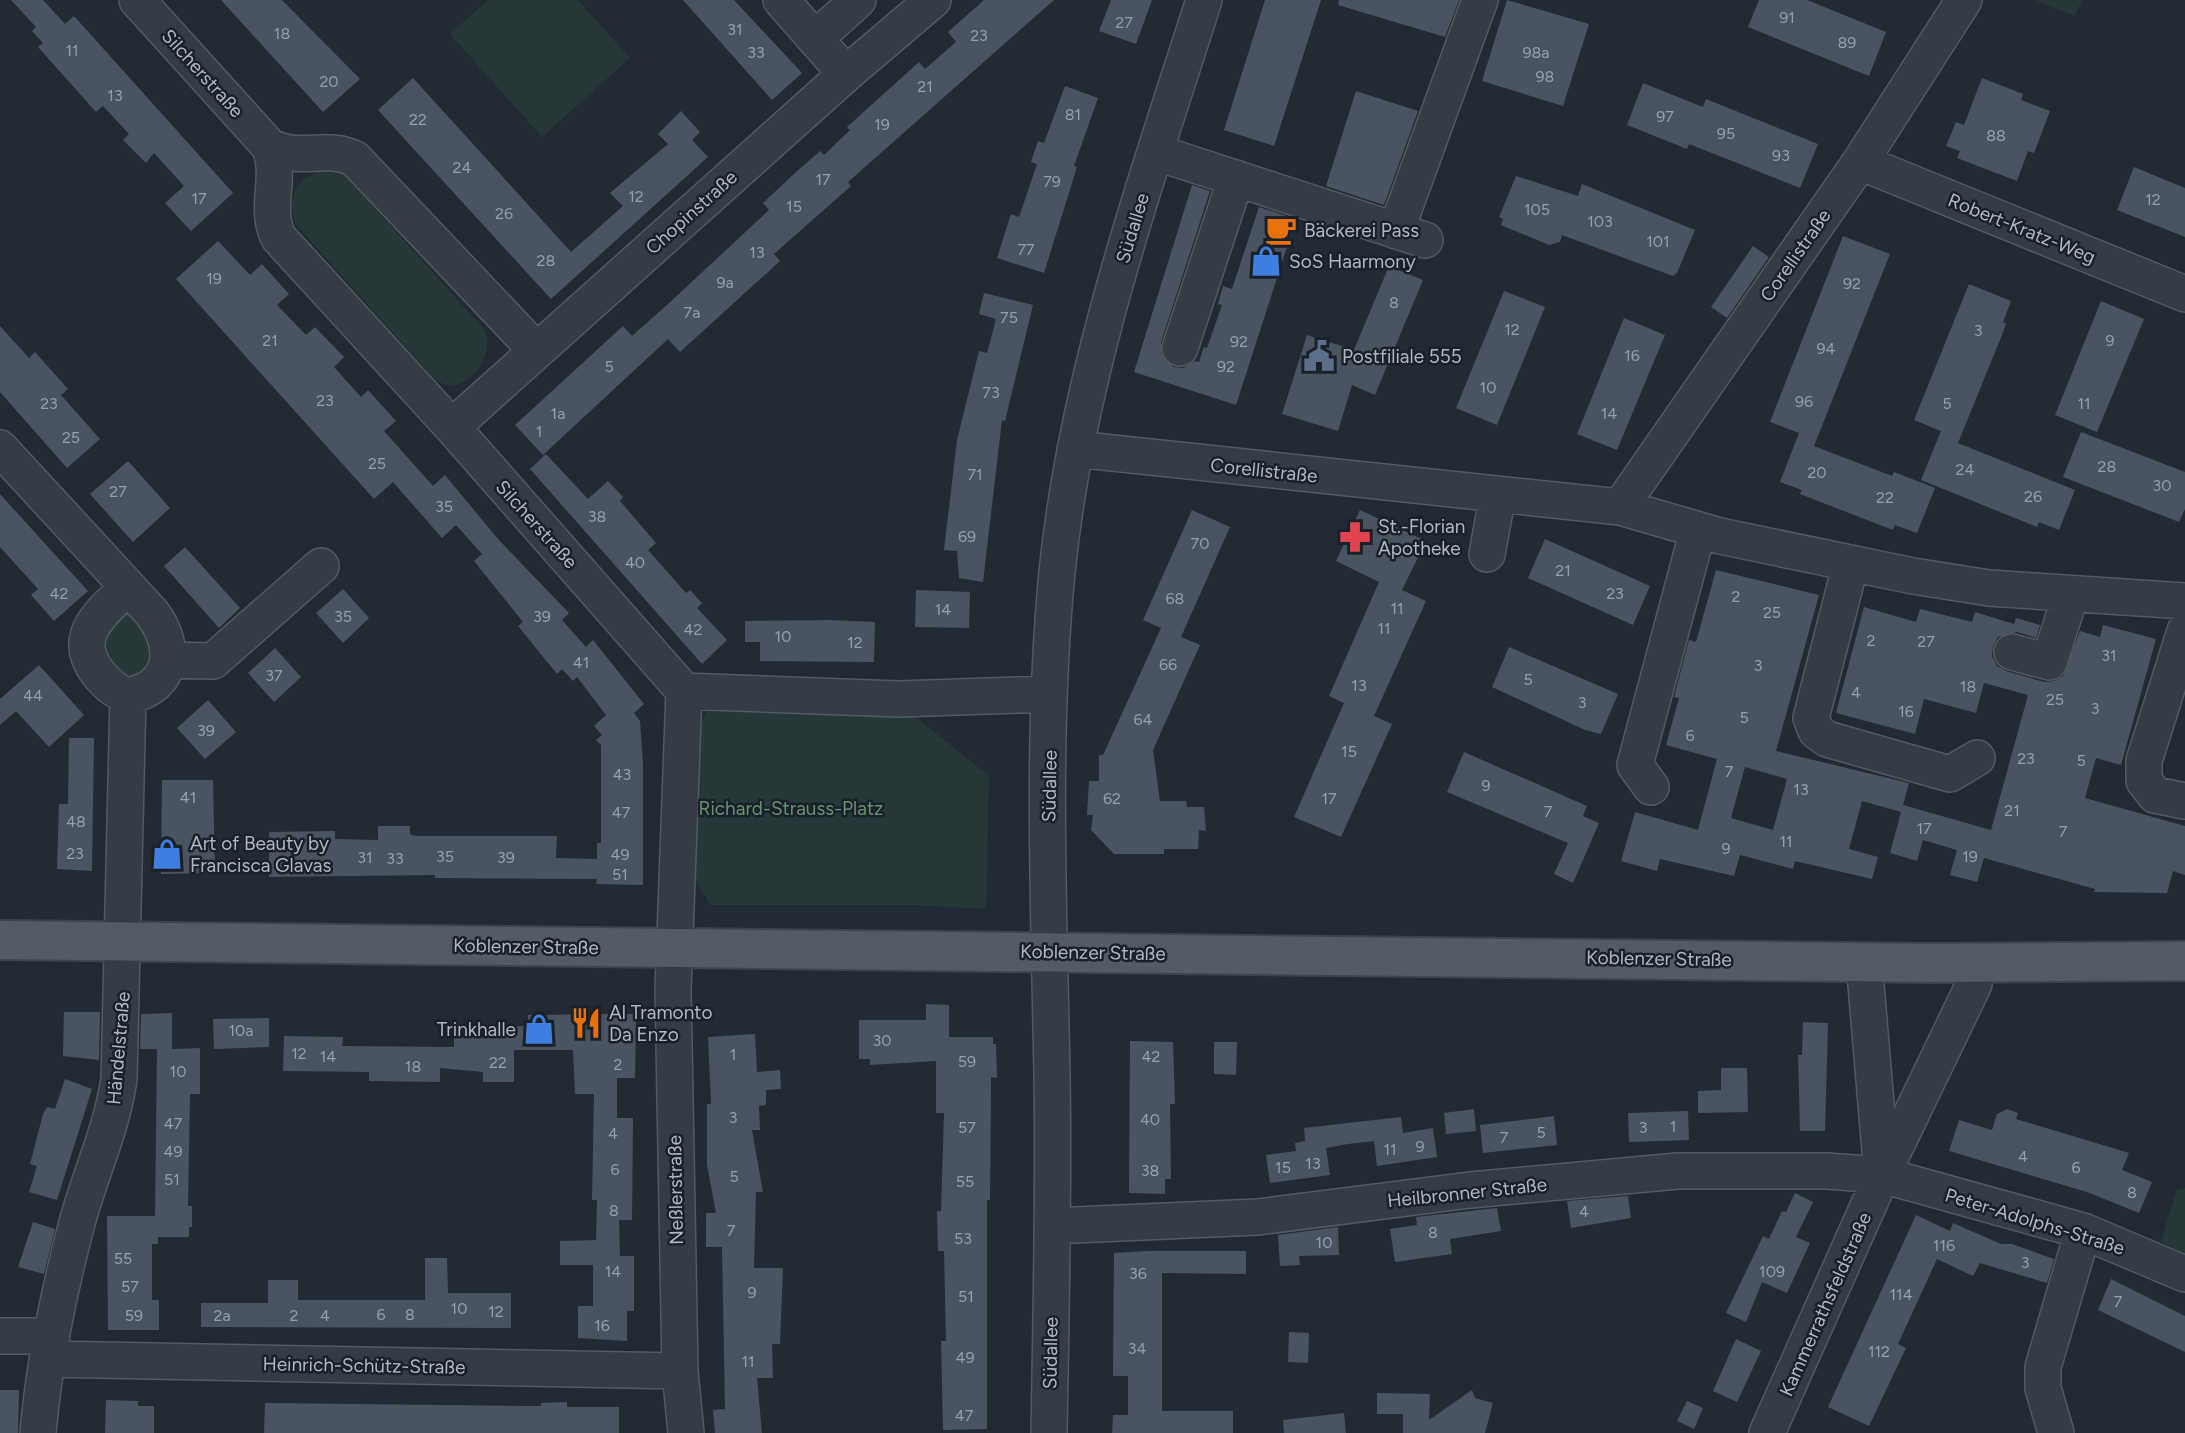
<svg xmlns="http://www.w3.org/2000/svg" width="2185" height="1433" font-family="Figtree,sans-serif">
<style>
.green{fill:#263838}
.building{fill:#4a5460;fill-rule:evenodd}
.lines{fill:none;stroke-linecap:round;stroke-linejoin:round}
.minor-casing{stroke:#525a63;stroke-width:38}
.major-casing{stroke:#3e454f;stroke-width:42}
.minor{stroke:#353c45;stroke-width:35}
.major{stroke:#535b66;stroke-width:38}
.labels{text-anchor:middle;stroke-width:5;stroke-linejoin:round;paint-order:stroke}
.number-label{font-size:16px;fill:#969eaa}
.street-label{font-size:19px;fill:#afb7c2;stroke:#1a212a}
.poi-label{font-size:19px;fill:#afb7c2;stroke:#1a212a;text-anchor:start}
.park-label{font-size:19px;fill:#699071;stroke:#1a212a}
</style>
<rect width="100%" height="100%" fill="#222a35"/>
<path class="green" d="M488,0H578L630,58L542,137L450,34Z
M2035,0H2082L2075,16Z
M324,170L342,172L484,329C499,356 461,403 434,378L296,225C285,200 296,177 324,170Z
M122,609L150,623L151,669L130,684L102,657L105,623Z
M708,710L912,714L989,776L986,909L915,905H710L692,874V736Z
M2185,1188V1254L2161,1242L2177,1189Z"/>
<path class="building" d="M11,0H43L65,24L74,16L233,193L191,231L165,203L184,186L154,153L146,163L123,140L129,134L103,106L96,112L38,47L43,43L32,31L36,27Z
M221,0H282L360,79L323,112Z
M683,0H734L802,73L772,100Z
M984,0H1054L848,182L851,186L774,254L780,261L680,352L668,339L543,455L515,425L623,326L632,336L668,304L769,210L763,203L795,173L820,151L824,155L850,130L847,127L919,62L925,69L956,42L948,32Z
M1111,0H1152L1136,44L1099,31Z
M1265,0H1321L1274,146L1224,130Z
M1339,0H1459L1445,37L1338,5Z
M1507,0L1589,24L1563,106L1482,81Z
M1759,0H1807L1886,32L1869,76L1748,27Z
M413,78L571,252L623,206L610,193L668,144L658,134L681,111L700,132L692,140L708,157L551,299L378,110Z
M1982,78L2023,94L2021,100L2050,111L2034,153L2028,151L2017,181L1957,158L1960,151L1946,146L1956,122L1964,125Z
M1643,83L1703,107L1706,99L1818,144L1800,188L1689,144L1687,149L1627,125Z
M1065,86L1098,98L1074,166L1077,167L1044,273L997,258L1011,214L1019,217L1037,164L1031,162L1038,141L1044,143Z
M1356,91L1418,111L1384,205L1326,186Z
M2134,167L2185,188V237L2117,210Z
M1516,176L1578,196L1582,184L1695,230L1677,273L1673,276L1562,235L1560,242L1549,245L1501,225L1503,219L1499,217Z
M1192,185L1210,191L1161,342V353L1173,367L1183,368L1195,361L1199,362L1204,347L1207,348L1222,305L1218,304L1223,286L1232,289L1259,207L1296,219L1236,405L1134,372Z
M1843,236L1890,254L1814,446L1892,476L1894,472L1935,488L1917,533L1895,525L1893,530L1836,508L1800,494L1802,490L1780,482L1799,433L1770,422Z
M218,241L250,275L262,264L289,294L277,305L306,335L315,327L344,357L334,367L361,397L368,390L396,421L384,431L433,486L445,475L498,539L569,613L562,620L586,647L593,640L644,704L634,713L640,721L643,764V885L596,884L597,879L435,878V875L269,877V832L335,831V839L378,840V826H410V834L414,836H557L556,858L597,859V843H601V745L596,740L602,735L594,726L606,715L577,677L573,681L562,669L557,674L518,626L523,622L474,561L482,554L456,525L442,538L393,482L374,499L176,279Z
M1753,246L1769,257L1727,318L1711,307Z
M1389,266L1423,280L1375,395L1352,385L1338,431L1282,414L1307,335L1354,350Z
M1969,284L2011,301L2003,322L2006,324L2002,335L1958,443L2075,490L2059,530L2039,522L2037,527L1921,480L1941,431L1914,420Z
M1504,291L1545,307L1497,425L1456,408Z
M984,293L1033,305L1005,421L1002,420L983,582L959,578L957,551L944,550L957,440L979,351L987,353L996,319L979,314Z
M2101,301L2144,319L2097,432L2055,415Z
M1624,318L1665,335L1617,450L1577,434Z
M0,326L29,358L35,352L68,389L61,395L100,439L67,468L0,392Z
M2081,432L2185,472V509L2179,522L2063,477Z
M546,454L588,499L608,481L623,497L620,501L656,543L648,550L686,593L690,590L702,603L697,608L727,640L702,664L530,469Z
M128,461L170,508L133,542L90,494Z
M0,494L88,591L54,621L31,595L38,589L0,547Z
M1192,510L1230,527L1181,637L1200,645L1153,750L1160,801H1186L1187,807H1204L1206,831L1199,830L1198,849H1164V854H1114L1091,830L1093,815H1087L1089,781H1099V755H1103L1161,628L1143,620Z
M1360,510L1426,541L1402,590L1426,601L1374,716L1392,724L1341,837L1294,817L1344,703L1329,696L1379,582L1336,561Z
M1545,539L1650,586L1633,625L1528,578Z
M185,547L240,608L219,628L164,566Z
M1716,570L1819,595L1776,751L1909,783L1903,805L1991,830L2028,695L1984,683L1976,713L1924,699L1915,734L1836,713L1864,607L1916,622L1920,609L1972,622L1975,612L2014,624L2016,618L2040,625L2036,638L2017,632L1998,637L1993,646L1992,656L1997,666L2006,671L2044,682L2054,681L2063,676L2080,631L2100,637L2103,625L2156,639L2121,765L2096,758L2085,798L2185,826V875L2173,871L2167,893L2094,892L2095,889L1984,858L1977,882L1950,875L1957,850L1923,840L1917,861L1890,853L1901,812L1862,801L1849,849L1878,857L1872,879L1795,861L1793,869L1740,855L1734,876L1660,859L1657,871L1621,861L1635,812L1698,830L1699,826L1717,759L1666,745L1679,698L1674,697L1689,640L1696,642ZM1745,767L1787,779L1773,830L1731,818Z
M343,589L369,618L343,643L316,613Z
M916,590L970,592L969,628L915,627Z
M831,620L875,622L874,662L760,661V642H745V621Z
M1509,647L1618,694L1601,734L1585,730L1492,687Z
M275,648L301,677L274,702L248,673Z
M39,665L84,715L49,747L16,711L0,725V699Z
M208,700L236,732L205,759L177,728Z
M69,738H94L92,871L57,869L59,804H68Z
M1464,752L1587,806L1583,816L1599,823L1573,883L1554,874L1568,843L1447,792Z
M162,780H213L215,873L161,874Z
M926,1004L949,1005V1037H993V1044H996L997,1078L991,1077V1084L990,1200H987V1429L943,1430L941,1341H946L944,1251H938L937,1211H941L944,1113H936V1061L870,1065V1059H859V1020H926Z
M64,1012H100L99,1060L63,1056Z
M172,1013V1049L200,1048V1094H190L188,1206H192V1227H189V1237H158V1244H152V1300H159V1330H108L107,1216H155L157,1049H167H140L141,1014Z
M612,1014H636L635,1078H617V1118H633L632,1220H619L620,1256H634V1311H627V1341L578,1338V1306H593V1265H560V1241L596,1240L597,1200H592L594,1094H575L573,1050H514V1082H483V1072L440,1068V1082L369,1081V1072L283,1071L284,1036L343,1037L342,1046L454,1047V1036L494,1037V1027L528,1026V1015Z
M269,1018V1047L214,1049L213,1019Z
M1803,1022L1828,1023L1825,1131H1800L1798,1055H1802Z
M755,1034L757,1072L780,1070L781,1089L766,1090V1105L759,1106L760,1130H752L763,1192H756L754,1268H783L780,1344H772L773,1378H757L762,1433H715L713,1410L725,1409L722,1247H706V1213H716L707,1165V1104H711L708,1037Z
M1130,1041L1173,1042L1175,1104H1170L1171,1179H1165V1194L1129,1193Z
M1214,1042H1237L1236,1075L1214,1074Z
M1721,1068H1747L1748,1112L1698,1113V1091L1721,1090Z
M65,1079L92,1089L57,1200L29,1192L37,1166L30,1164L43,1114L47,1107L55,1109Z
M1474,1109L1476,1131L1446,1134L1444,1113Z
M2007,1109L2018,1113L2016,1119L2129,1153L2122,1170L2152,1182L2139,1213L2087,1192L1949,1151L1959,1120L1992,1130L1997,1114Z
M1688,1111L1689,1140L1629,1142L1628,1113Z
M1554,1116L1557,1145L1483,1153L1480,1125Z
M1401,1117L1403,1133L1433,1128L1437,1157L1377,1166L1374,1141L1348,1144L1326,1148L1330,1175L1270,1183L1266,1155L1296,1151L1295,1143L1305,1141L1304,1128Z
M1795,1193L1813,1202L1796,1237L1810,1243L1787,1293L1762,1282L1746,1322L1726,1313L1763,1236L1769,1239L1782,1211L1786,1212Z
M1628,1196L1631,1218L1571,1228L1567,1201Z
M1497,1208L1501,1231L1450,1239L1452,1254L1395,1262L1390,1229L1417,1225L1416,1217Z
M1916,1215L1950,1231L1953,1223L2001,1244H2012L2054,1259L2047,1283L1980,1263L1973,1276L1937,1259L1898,1344L1906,1348L1869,1426L1828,1407Z
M33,1222L55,1229L44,1274L18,1267Z
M1338,1227L1339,1255L1299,1256L1300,1265L1280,1266L1278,1235Z
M1147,1251H1246V1274L1162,1273V1411H1233V1433H1112L1113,1415H1128V1376H1113L1114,1253Z
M425,1258H447L448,1293H511V1328L201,1327V1303H268V1280H298V1300H425Z
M2111,1279L2185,1316V1352L2098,1310Z
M1289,1332L1309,1333L1308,1363L1288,1362Z
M1736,1339L1761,1351L1737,1402L1713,1391Z
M0,1390H19L18,1433H0Z
M1472,1390L1475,1398L1493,1403L1485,1433H1403V1414H1377V1393L1430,1394L1429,1420Z
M106,1400L138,1401V1406H154V1433H105Z
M1687,1401L1703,1408L1694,1429L1677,1421Z
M567,1402V1407H619V1433H264L265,1403L541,1406V1403Z
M1344,1413L1346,1433H1284L1283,1420Z"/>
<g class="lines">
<defs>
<path id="minor" d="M137,0L269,146C283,176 263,209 279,238L452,427L684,691L673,989L680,1371L686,1433
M781,0L846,74
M815,39L858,0
M269,146C300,163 327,144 355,159L536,350
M1155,152L1425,240
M1860,162L2185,294
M1396,231L1480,0
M1180,348L1236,178
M452,427L846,74L933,0
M0,448L152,613C177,647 175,686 128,696C115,692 106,683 98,673C70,636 101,613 127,588
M1075,449L1620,507L1720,536L1913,576L1989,588L2185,601
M1620,507L1860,162L1964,0
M1487,554L1498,494
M1851,563L1811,718L1816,731L1827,739L1950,774L1977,758
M2185,631L2144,761V781L2155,795L2185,801
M2012,652L2049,662L2071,594
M169,660L213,661L321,566
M684,691L899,699L1049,694
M1651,787L1635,765L1698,530
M1864,961L1882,1175
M1052,1226L1258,1217L1470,1190L1678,1171H1827L1882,1175L2083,1231L2185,1274
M0,1336H52
M48,1359L680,1371
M38,1433C44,1363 59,1291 77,1223C90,1174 112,1129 119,1079L128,696
M1049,1433C1051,1314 1054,1194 1052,1075C1049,908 1041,739 1057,572C1077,375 1144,188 1204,0
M1767,1433L1882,1175L1974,984L1975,962
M2056,1433L2043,1388V1367L2083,1231"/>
<path id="major" d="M0,940L1931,963L2185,961"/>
</defs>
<use href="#minor" class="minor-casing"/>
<use href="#major" class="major-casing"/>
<use href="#minor" class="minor"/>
<use href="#major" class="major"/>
</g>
<defs>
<symbol id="cafe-bare" viewBox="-9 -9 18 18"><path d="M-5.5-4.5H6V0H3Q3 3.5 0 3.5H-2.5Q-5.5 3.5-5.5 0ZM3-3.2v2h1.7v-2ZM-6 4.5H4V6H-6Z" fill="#e8710a" stroke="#1a212a" stroke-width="2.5" paint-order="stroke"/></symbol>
<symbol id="shop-bare" viewBox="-9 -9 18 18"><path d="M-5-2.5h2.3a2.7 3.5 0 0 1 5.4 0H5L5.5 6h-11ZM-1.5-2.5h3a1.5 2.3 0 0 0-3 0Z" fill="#3f7fe0" stroke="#1a212a" stroke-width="2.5" paint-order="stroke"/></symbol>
<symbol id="civic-bare" viewBox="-9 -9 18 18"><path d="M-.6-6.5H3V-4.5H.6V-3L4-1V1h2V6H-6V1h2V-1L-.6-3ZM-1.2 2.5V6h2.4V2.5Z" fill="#5c6f8a" stroke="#1a212a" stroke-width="2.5" paint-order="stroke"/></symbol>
<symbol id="pharmacy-bare" viewBox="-9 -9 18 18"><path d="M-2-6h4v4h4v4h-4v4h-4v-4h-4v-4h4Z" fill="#e0444e" stroke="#1a212a" stroke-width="2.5" paint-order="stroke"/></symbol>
<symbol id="restaurant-bare" viewBox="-9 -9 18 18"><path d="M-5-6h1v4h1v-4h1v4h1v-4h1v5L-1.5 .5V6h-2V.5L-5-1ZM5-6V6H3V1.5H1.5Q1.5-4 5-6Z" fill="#e8710a" stroke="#1a212a" stroke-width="2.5" paint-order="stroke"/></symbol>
</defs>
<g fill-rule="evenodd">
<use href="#cafe-bare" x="1259" y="208" width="44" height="44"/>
<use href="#shop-bare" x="1244" y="239" width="44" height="44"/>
<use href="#civic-bare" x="1297" y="334" width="44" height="44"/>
<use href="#pharmacy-bare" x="1333" y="515" width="44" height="44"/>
<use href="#shop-bare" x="145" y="832" width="44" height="44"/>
<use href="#restaurant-bare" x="564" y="1001" width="44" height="44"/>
<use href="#shop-bare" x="517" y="1007" width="44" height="44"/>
</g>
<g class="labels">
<g class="number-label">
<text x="1787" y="23">91</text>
<text x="1124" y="28">27</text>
<text x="735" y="35">31</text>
<text x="282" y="39">18</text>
<text x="979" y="41">23</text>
<text x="1847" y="48">89</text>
<text x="72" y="56">11</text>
<text x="756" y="58">33</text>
<text x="1536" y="58">98a</text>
<text x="1545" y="82">98</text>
<text x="329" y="87">20</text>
<text x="925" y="92">21</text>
<text x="115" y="101">13</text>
<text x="1073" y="120">81</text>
<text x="1665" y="122">97</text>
<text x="418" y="125">22</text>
<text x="882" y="130">19</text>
<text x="1726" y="139">95</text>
<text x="1996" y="141">88</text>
<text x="1781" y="161">93</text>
<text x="462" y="173">24</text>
<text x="823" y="185">17</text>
<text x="1052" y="187">79</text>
<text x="636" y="202">12</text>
<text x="199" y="204">17</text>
<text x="2153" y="205">12</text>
<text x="794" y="212">15</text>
<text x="1537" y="215">105</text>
<text x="504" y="219">26</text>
<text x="1600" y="227">103</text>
<text x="1658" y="247">101</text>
<text x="1026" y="255">77</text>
<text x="757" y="258">13</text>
<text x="546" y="266">28</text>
<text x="214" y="284">19</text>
<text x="725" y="288">9a</text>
<text x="1852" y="289">92</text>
<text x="1394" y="308">8</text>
<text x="692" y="318">7a</text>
<text x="1009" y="323">75</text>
<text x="1512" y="335">12</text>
<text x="1978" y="336">3</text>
<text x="270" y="346">21</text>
<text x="2110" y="346">9</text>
<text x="1239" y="347">92</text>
<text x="1826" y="354">94</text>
<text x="1632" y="361">16</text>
<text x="609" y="372">5</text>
<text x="1226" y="372">92</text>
<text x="1488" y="393">10</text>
<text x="991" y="398">73</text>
<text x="325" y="406">23</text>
<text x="1804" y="407">96</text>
<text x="49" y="409">23</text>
<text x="1947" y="409">5</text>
<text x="2084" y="409">11</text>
<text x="558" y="419">1a</text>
<text x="1609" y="419">14</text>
<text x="539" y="437">1</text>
<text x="71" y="443">25</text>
<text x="377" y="469">25</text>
<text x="2107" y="472">28</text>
<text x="1965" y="475">24</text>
<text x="1817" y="478">20</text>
<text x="975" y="480">71</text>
<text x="2162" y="491">30</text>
<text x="118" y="497">27</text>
<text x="2033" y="502">26</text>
<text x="1885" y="503">22</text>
<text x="444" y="512">35</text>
<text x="597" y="522">38</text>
<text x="967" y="542">69</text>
<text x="1200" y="549">70</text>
<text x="635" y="568">40</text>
<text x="1563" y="576">21</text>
<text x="59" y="599">42</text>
<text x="1615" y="599">23</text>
<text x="1736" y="602">2</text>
<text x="1175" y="604">68</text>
<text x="1397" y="614">11</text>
<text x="943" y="615">14</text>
<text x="1772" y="618">25</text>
<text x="343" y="622">35</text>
<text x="542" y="622">39</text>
<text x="1384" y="634">11</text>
<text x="693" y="635">42</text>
<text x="783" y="642">10</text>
<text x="1871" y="646">2</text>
<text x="1926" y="647">27</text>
<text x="855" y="648">12</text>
<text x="2109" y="661">31</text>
<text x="581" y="668">41</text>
<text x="1168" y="670">66</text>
<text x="1758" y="671">3</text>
<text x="274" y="681">37</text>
<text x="1528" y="685">5</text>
<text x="1359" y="691">13</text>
<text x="1968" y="692">18</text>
<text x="1856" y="698">4</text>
<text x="33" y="701">44</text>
<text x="2055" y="705">25</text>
<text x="1582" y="708">3</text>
<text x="2095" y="714">3</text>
<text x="1906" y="717">16</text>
<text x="1744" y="723">5</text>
<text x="1143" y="725">64</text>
<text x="206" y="736">39</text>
<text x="1690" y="741">6</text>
<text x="1349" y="757">15</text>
<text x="2026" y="764">23</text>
<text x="2081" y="766">5</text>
<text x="1729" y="777">7</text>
<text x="622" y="780">43</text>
<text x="1486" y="791">9</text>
<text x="1801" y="795">13</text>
<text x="188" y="803">41</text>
<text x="1112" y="804">62</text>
<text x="1329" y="804">17</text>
<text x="2012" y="816">21</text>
<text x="1548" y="817">7</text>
<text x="621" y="818">47</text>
<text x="76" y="827">48</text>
<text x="1924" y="834">17</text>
<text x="2063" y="837">7</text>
<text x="1786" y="847">11</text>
<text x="1726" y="854">9</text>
<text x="75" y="859">23</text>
<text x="620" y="860">49</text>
<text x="445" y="862">35</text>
<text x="1970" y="862">19</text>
<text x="365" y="863">31</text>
<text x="506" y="863">39</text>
<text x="395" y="864">33</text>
<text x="620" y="880">51</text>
<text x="241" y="1036">10a</text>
<text x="882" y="1046">30</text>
<text x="299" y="1059">12</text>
<text x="733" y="1060">1</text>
<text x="328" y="1062">14</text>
<text x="1151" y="1062">42</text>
<text x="967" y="1067">59</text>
<text x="498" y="1068">22</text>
<text x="618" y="1070">2</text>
<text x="413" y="1072">18</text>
<text x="178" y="1077">10</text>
<text x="733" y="1123">3</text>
<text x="1150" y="1125">40</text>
<text x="173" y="1129">47</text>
<text x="1673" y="1132">1</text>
<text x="967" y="1133">57</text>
<text x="1643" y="1133">3</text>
<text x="1541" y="1138">5</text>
<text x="613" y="1139">4</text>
<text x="1504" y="1143">7</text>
<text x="1420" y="1152">9</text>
<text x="1390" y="1155">11</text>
<text x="173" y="1157">49</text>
<text x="2023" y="1162">4</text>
<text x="1313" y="1169">13</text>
<text x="1283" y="1173">15</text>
<text x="2076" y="1173">6</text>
<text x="615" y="1175">6</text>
<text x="1150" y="1176">38</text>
<text x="734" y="1182">5</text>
<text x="172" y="1185">51</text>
<text x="965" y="1187">55</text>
<text x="2132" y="1198">8</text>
<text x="614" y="1216">8</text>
<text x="1584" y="1217">4</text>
<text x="731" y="1236">7</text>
<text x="1433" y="1238">8</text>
<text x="963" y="1244">53</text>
<text x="1324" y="1248">10</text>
<text x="1944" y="1251">116</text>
<text x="123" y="1264">55</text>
<text x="2025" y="1268">3</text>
<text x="613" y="1277">14</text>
<text x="1772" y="1277">109</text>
<text x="1138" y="1279">36</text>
<text x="130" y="1292">57</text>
<text x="752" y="1298">9</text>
<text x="1901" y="1300">114</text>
<text x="966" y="1302">51</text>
<text x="2118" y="1307">7</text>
<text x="459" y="1314">10</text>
<text x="496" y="1317">12</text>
<text x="381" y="1320">6</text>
<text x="410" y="1320">8</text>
<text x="134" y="1321">59</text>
<text x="222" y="1321">2a</text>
<text x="294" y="1321">2</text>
<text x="325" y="1321">4</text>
<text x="602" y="1331">16</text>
<text x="1137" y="1354">34</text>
<text x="1879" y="1357">112</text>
<text x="965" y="1363">49</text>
<text x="748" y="1367">11</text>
<text x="964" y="1421">47</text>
</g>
<g class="street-label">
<text transform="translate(203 73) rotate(48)" y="7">Silcherstraße</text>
<text transform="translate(691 212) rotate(-42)" y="7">Chopinstraße</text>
<text transform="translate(1132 228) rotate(-73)" y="7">Südallee</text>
<text transform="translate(2022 228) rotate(22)" y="7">Robert-Kratz-Weg</text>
<text transform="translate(1795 255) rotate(-55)" y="7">Corellistraße</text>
<text transform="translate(1264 470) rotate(6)" y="7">Corellistraße</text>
<text transform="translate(537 524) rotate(48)" y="7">Silcherstraße</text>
<text transform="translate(1049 786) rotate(-89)" y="7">Südallee</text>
<text transform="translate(526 946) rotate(1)" y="7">Koblenzer Straße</text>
<text transform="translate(1093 952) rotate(1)" y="7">Koblenzer Straße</text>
<text transform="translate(1659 958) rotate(1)" y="7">Koblenzer Straße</text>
<text transform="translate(118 1048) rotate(-85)" y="7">Händelstraße</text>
<text transform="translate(675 1190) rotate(-91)" y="7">Neßlerstraße</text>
<text transform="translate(1467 1192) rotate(-6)" y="7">Heilbronner Straße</text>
<text transform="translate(2035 1221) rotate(17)" y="7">Peter-Adolphs-Straße</text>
<text transform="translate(1825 1304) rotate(-66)" y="7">Kammerrathsfeldstraße</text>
<text transform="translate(1050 1353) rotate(-89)" y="7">Südallee</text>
<text transform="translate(364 1365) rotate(1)" y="7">Heinrich-Schütz-Straße</text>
</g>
<g class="poi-label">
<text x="1304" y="237">Bäckerei Pass</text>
<text x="1289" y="268">SoS Haarmony</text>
<text x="1342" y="363">Postfiliale 555</text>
<text x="1378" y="533">St.-Florian<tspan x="1378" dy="22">Apotheke</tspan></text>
<text x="190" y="850">Art of Beauty by<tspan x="190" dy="22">Francisca Glavas</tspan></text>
<text x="609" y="1019">Al Tramonto<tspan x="609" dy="22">Da Enzo</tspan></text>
<text x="516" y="1036" text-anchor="end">Trinkhalle</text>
</g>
<g class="park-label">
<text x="791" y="815">Richard-Strauss-Platz</text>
</g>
</g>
</svg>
